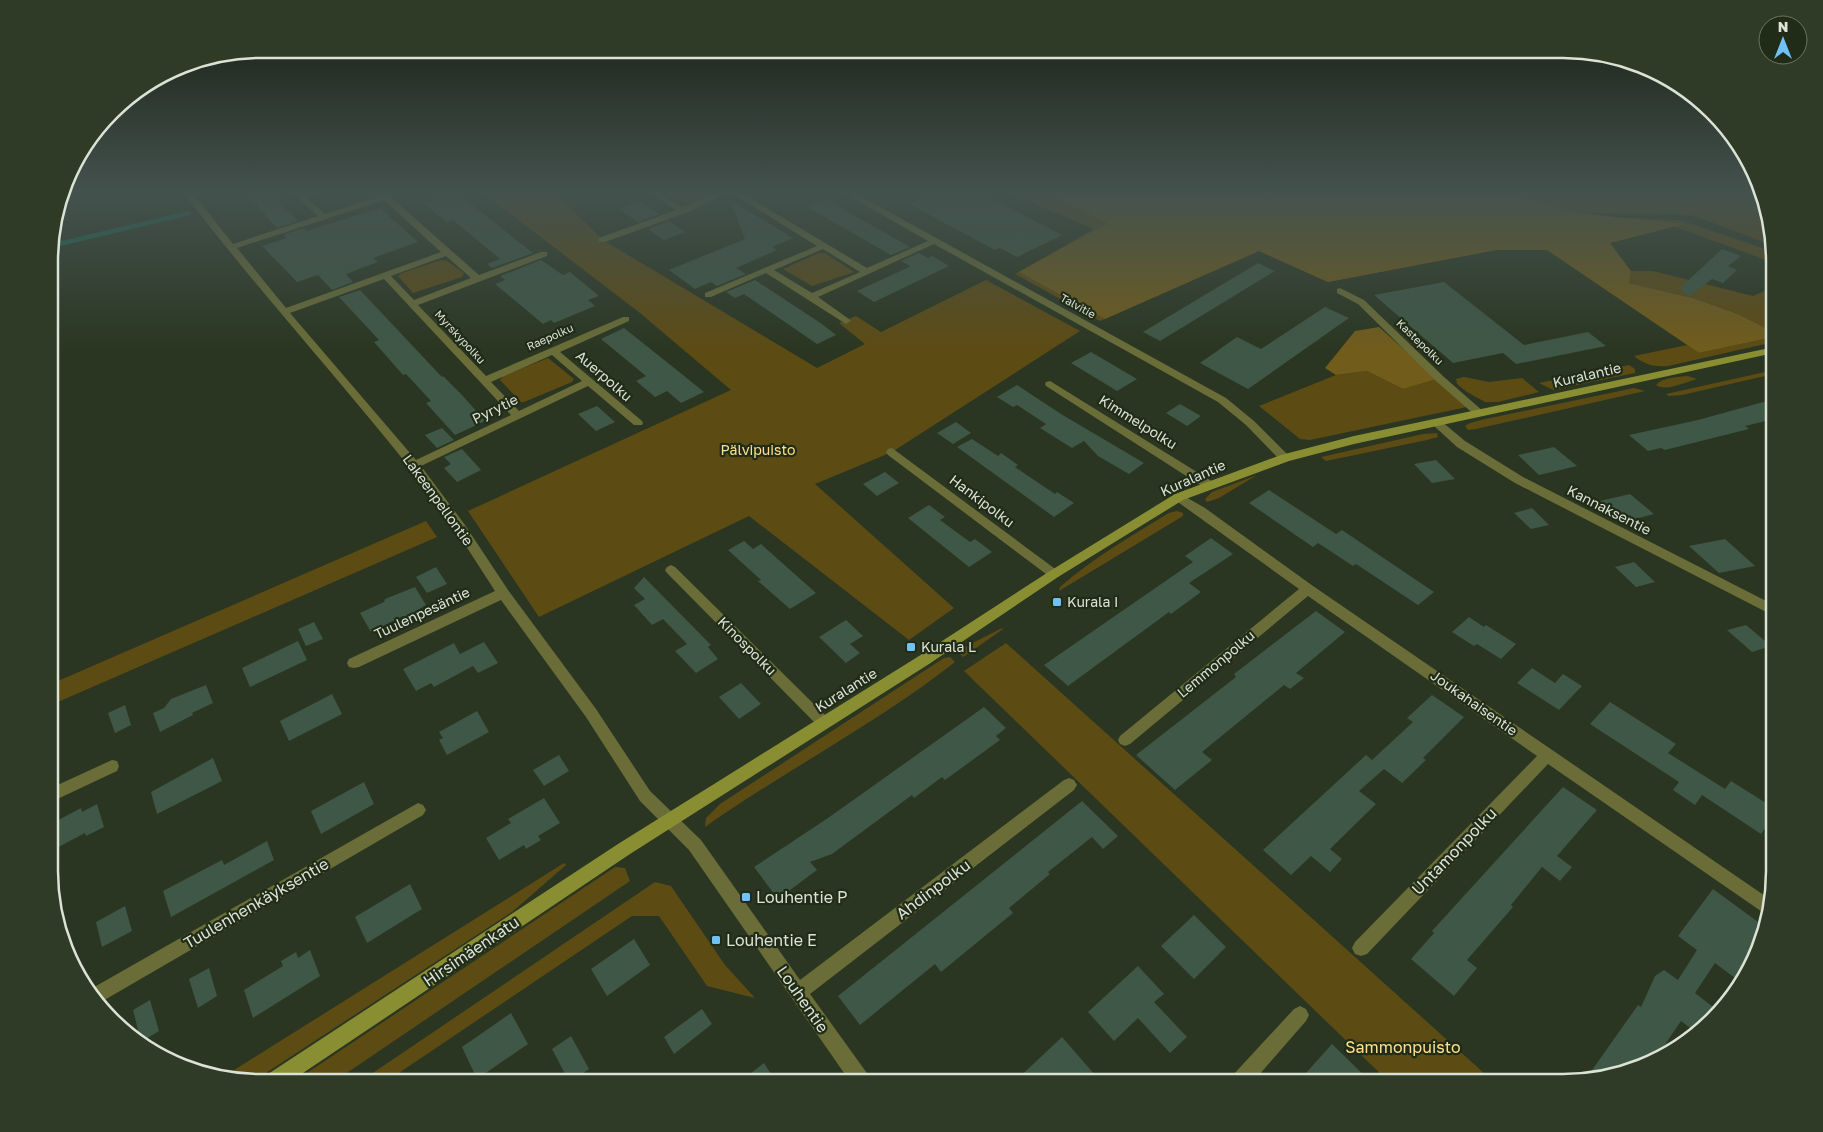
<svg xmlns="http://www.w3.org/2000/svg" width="1823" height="1132" font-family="'Golos Text',sans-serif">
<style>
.green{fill:#5d4b14}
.forest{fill:#715c1b}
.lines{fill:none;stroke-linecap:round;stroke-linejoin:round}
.stream{stroke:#126e5b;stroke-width:4.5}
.building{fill:#3f5746}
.street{fill:#6a6d38;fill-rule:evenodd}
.secondary{fill:#8a8e33;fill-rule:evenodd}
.poi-dot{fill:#70c2f4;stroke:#202c17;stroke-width:2}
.labels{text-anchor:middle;stroke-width:4.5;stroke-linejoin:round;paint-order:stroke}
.far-street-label{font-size:11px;fill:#dbe3d6;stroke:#202c17}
.street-label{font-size:14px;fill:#dbe3d6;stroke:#202c17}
.park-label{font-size:14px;fill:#ffe18c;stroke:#202c17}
.poi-label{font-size:14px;fill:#dbe3d6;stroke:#202c17;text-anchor:start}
.near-street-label{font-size:16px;fill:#dbe3d6;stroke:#202c17}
.near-poi-label{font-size:16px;fill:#dbe3d6;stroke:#202c17;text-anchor:start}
.near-park-label{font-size:16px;fill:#ffe18c;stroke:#202c17}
.rim{fill:none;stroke:#dbe3d6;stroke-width:2.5}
</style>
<rect width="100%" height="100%" fill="#2a3621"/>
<path class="green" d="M482,192H554L603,240L817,368L865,344L839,323L856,316L881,332L986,280L1080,331L892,452L815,484L954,608L909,640L749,516L539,617L468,511L731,390L640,313Z
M664,192H718C698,201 683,208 664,192Z
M1006,192H1211L1574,212L1509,192H1673L1684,198L1709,192H1757L1774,246L1695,216L1672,214L1583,213L1611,217L1680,220L1774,252V263L1673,226L1610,243L1547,250H1496L1328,282L1259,251L1100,321L1015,274L1094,229Z
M819,253H825L854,272L812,286L783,269Z
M441,260L447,261L464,273L462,277L413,293L398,276L402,273Z
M1631,271H1653L1753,296L1774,287V332L1738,314L1693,298L1629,283Z
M1774,337V342L1668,366C1654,367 1645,365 1634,356L1687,345L1699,353Z
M548,358L574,379L572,382L524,402H521L500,380L503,376Z
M1629,365L1635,369V373L1553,390L1539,383Z
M1774,370V374L1682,395L1669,396L1666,394Z
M1367,371L1403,389L1437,379L1467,407L1310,440L1300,439L1259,406L1336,375Z
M1688,376L1697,379C1686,382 1666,392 1656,385C1663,377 1678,377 1688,376Z
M1464,377L1489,382L1522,378L1539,392L1498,402H1485L1467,392L1457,384L1456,379Z
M1634,388L1645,391L1476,429L1468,430L1465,426L1470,423L1481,420Z
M1437,433L1438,437L1427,440L1326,461L1321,457L1423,434Z
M1257,475L1219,498L1207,502L1205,499L1212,492Z
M1177,511L1183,513V516L1059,591L1060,587C1093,558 1131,536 1169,513Z
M426,521L437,537L51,705V684Z
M1002,628L1003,629L969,653L963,657L960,654L959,650Z
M1006,643L1495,1083H1390L964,671Z
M950,657L955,662C876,724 786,770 705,827L706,818L720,804L944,658Z
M564,863L566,865L512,912L252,1082L223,1077Z
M615,867L625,868L630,881L332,1083H292Z
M655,882L671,886L725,965L755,998L707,986L659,916H632L384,1083H358Z"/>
<path class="forest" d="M1042,192H1509L1576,213L1685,224L1610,243L1631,271L1629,283L1693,298L1738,314L1774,332V337L1699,353L1547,250H1496L1328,282L1259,251L1105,319L1019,272L1108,223Z
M1379,327L1437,379L1403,389L1367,371L1336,375L1325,368L1355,331Z"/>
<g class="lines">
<path class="stream" d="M51,246L189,213"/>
</g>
<path class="building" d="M245,192H269L298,221L277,228Z
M428,192H456L533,253L492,268L487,264L500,259L453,220L447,223L425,204L437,200Z
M935,192H979L1062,235L1017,257L1000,248L995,250L909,204Z
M826,199L848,212L910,247L891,255L807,207Z
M730,200L793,238L772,247L777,250L736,268L746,274L717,286L711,282L695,289L669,270L745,239Z
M640,201L659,214L638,222L619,209Z
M380,208L418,242L373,258L378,262L346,274L353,282L332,290L318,275L297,282L262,246L287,238L283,235L304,228L307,231Z
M669,221L685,232L664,240L648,229Z
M1722,249L1741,256L1728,266L1737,270L1723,283L1712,279L1688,297L1680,288Z
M919,253L928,258L932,256L949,266L874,302L857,291L909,267L910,266L901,261Z
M541,260L563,275L570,272L599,296L588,300L595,306L554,323L551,320L543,324L495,284L505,280L500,276Z
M1258,263L1275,271L1160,341L1143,332Z
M755,280L822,324L836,335L817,344L744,294L735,298L726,292Z
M1444,282L1524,345L1588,332L1606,346L1516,364L1503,353L1453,363L1374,295Z
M360,290L442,377L443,376L462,395L485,421L455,435L426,403L431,401L406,374L403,375L374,342L379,340L339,297Z
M1325,307L1349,318L1248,389L1200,363L1237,337L1261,349Z
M624,328L673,367L704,392L681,403L667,391L655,397L636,381L646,376L601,339Z
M1091,352L1137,379L1117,391L1071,363Z
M1017,385L1061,414L1144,463L1129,474L1098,456L1084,441L1072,448L1040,428L1046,424L1017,405L1013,407L997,397Z
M1774,399V419L1745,426L1749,429L1665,450L1661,448L1648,451L1629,435L1698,420Z
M1180,404L1201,416L1187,426L1166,413Z
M597,406L615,422L596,431L578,414Z
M956,422L971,433L953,444L937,433Z
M442,428L454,440L437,448L425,435Z
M972,439L998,456L1001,453L1018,465L1015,467L1055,494L1057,492L1074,503L1054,517L957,447Z
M1554,447L1577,466L1539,475L1518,455Z
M462,449L481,470L457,482L444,468L451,464L444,457Z
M1436,460L1455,479L1432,483L1414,464Z
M885,472L899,483L877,496L863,484Z
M1269,490L1336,534L1342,530L1434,592L1418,605L1356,564L1353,566L1318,543L1313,547L1249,503Z
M1630,494L1654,514L1624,522L1600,501Z
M929,505L945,517L940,520L970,542L975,539L992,552L969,567L908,518Z
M1532,508L1549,525L1531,529L1514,513Z
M1211,538L1233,554L1189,583L1201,592L1171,614L1169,612L1068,686L1044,665L1193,562L1185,556Z
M1725,539L1755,566L1719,573L1689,546Z
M744,541L753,549L761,544L816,593L790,609L758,581L761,580L728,550Z
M1634,562L1655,582L1636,587L1615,567Z
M436,567L447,584L427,593L416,577Z
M644,577L711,645L708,647L718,659L696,673L675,651L687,644L663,619L652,625L634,605L645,599L634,588Z
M415,587L426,605L406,617L403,616L371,632L360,613L384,602L385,599Z
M1316,611L1345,632L1296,673L1304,678L1290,689L1284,685L1202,752L1212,760L1175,790L1136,755L1236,677L1234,674Z
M1469,617L1484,627L1486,625L1516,644L1501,659L1477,644L1474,646L1452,632Z
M846,620L863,636L850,644L860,653L846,663L819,637Z
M314,622L323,639L306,646L298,629Z
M1746,625L1771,646L1752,652L1727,630Z
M298,641L307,660L250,687L242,668Z
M484,642L498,663L478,673L473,666L434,687L431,683L416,691L403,669L454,643L460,654Z
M1532,668L1555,683L1563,674L1582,686L1559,710L1517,683Z
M741,683L761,704L739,719L719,697Z
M206,685L213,703L192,713L193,715L160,732L153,713L164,708L171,699Z
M332,694L342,714L289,741L280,721Z
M1432,695L1464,717L1423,758L1426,760L1402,783L1384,769L1359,791L1376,804L1330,849L1342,859L1330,872L1311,856L1291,875L1263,850L1366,755L1372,760L1413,722L1407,718Z
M1610,702L1676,744L1668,753L1725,789L1731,781L1774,808V816L1761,834L1702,795L1695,805L1673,790L1679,782L1590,724Z
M125,705L131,725L115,733L108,713Z
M984,707L1006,728L996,736L1000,740L945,780L942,777L914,798L912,795L832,854L810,862L817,870L778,899L754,867L828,818Z
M477,711L489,732L447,755L439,740L443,738L439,732Z
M559,755L569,771L544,786L533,770Z
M213,758L222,781L157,814L151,792Z
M364,782L374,804L321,834L311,811Z
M1563,787L1597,810L1557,856L1572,867L1560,881L1542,867L1511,905L1513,907L1467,960L1477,968L1454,996L1411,959L1434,933L1432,931Z
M544,798L560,823L538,836L541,840L526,849L524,845L499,860L486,838L511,823L508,819Z
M1082,801L1118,836L1103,849L1092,837L1048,872L1050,874L1009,908L1013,913L941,972L935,964L860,1025L838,996Z
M97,804L104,827L86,836L85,833L51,851V824L81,808L82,812Z
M267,841L274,860L171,917L163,891L222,860L224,865Z
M410,884L422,909L367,943L355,917Z
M1713,889L1765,927L1763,937L1735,978L1715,963L1695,993L1713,1007L1702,1023L1694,1031L1681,1021L1656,1058L1585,1080L1638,1005L1641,1007L1655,976L1664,970L1678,980L1697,950L1678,936Z
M125,906L132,931L102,947L96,922Z
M1194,915L1226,947L1194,979L1161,946Z
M634,939L650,965L607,996L591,969Z
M310,950L320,976L253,1018L244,990L283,966L281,961L296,952L298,958Z
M1138,966L1164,994L1154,1002L1187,1037L1170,1053L1138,1018L1114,1041L1088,1012Z
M209,968L217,996L198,1008L189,979Z
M150,1000L159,1031L141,1042L133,1010Z
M702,1009L712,1024L674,1054L664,1037Z
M511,1013L528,1044L477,1079L462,1047Z
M571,1036L589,1069L570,1083L552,1049Z
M1062,1037L1102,1083H1013Z
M1332,1044L1372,1083H1297Z
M764,1063L777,1083H738Z"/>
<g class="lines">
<path class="street" d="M183,192H192L233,244L318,216L292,192H319L307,198L325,214L380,196L376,192H385L479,275L541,252H547V256L418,305L486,376L623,317H629V321L560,352L642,421L643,423L642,425H634L588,386L421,466L465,525L508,590L596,709L650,791L701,840L800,980L1064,780L1069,778L1074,780L1077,785L1074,790L810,994L869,1076L871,1083H851L689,850L640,801L586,717L501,600L359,667L354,668L349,667L347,663L349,659L495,591C468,549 441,506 409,467C335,374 255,287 183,192ZM384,200L441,252L286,308L237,248ZM446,256L471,278L414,300L391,276ZM384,279L511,415L416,460L290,313ZM552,355L582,381L519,411L491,382Z
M648,192H658L682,207L718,192H730L686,213L605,242H599V238L676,210Z
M730,192H740L867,268L928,241L842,192H853L1226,398L1254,421L1291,458L1285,462L1281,461L1246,425L1218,402L934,244L818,297L849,319L851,321L846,324L766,273L711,297H705V293L817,246ZM823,249L860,272L812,293L774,270Z
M1340,288L1364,300L1444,377L1484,412L1485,414L1484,416H1476L1436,381L1358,304L1337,293V289Z
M1050,381L1213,482L1215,485L1213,488H1205L1046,386L1045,384L1046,382Z
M1437,420L1441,421L1465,441L1523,477L1774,605V616L1515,483L1457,447L1433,425L1432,423L1433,421Z
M892,448L1058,571L1060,574L1058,577H1050L888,455L886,452L888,449Z
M1179,493L1205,508L1313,586L1771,900L1768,916L1548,764L1367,954L1361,956L1355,954L1352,948L1355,942L1537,756L1308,596L1130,744L1125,746L1120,744L1118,740L1120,736L1299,589L1175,500L1173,497L1175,494Z
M671,565L675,567L828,718L830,722L828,726L823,728L818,726L667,573L665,570L667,567Z
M112,760L117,761L119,766L117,771L51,802V788Z
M418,803L423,805L426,810L423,815L101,1002L89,990Z
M1300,1006L1306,1009L1309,1015L1306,1021L1252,1083H1230L1232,1076L1294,1009Z"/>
<path class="secondary" d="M1774,347V353L1354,444L1289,461L1183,500L1058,577L929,664L630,854L288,1083H263L265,1076L618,844L919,656L1050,571L1175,494L1281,455L1354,436Z"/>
</g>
<linearGradient id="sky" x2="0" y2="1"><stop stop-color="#171e12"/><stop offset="0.55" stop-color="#44524e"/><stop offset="1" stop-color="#44524e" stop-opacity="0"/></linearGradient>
<rect width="1823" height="351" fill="url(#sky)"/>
<g class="poi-dot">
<rect x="1052" y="597" width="10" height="10" rx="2.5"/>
<rect x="906" y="642" width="10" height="10" rx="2.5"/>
<rect x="741" y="892" width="10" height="10" rx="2.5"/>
<rect x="711" y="935" width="10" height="10" rx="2.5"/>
</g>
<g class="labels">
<g class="far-street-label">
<text transform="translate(1078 306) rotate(29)" y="4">Talvitie</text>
<text transform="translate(460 337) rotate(47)" y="4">Myrskypolku</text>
<text transform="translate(550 337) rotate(-24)" y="4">Raepolku</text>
<text transform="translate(1420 342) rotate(44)" y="4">Kastepolku</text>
</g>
<g class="street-label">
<text transform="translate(1587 375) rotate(-13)" y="5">Kuralantie</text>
<text transform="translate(604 376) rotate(41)" y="5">Auerpolku</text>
<text transform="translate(495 409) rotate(-26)" y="5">Pyrytie</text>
<text transform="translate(1138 422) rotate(32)" y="5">Kimmelpolku</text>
<text transform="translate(1193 478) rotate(-24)" y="5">Kuralantie</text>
<text transform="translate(438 500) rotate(54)" y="5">Lakeenpellontie</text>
<text transform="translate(982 501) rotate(37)" y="5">Hankipolku</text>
<text transform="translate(1609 510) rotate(27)" y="5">Kannaksentie</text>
<text transform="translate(422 613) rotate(-25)" y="5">Tuulenpesäntie</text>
<text transform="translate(747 646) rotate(45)" y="5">Kinospolku</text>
<text transform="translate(1216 664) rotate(-40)" y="5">Lemmonpolku</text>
<text transform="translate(846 690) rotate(-32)" y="5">Kuralantie</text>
<text transform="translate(1474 703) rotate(35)" y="5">Joukahaisentie</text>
</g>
<g class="park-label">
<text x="758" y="455">Pälvipuisto</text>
</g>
<g class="poi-label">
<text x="1067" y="607">Kurala I</text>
<text x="921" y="652">Kurala L</text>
</g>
<g class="near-street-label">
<text transform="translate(1454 851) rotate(-46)" y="6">Untamonpolku</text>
<text transform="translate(933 889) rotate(-37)" y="6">Ahdinpolku</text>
<text transform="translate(256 903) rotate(-30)" y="6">Tuulenhenkäyksentie</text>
<text transform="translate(471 951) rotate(-34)" y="6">Hirsimäenkatu</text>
<text transform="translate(803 999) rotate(55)" y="6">Louhentie</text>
</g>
<g class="near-poi-label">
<text x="756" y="903">Louhentie P</text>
<text x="726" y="946">Louhentie E</text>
</g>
<g class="near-park-label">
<text x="1403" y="1053">Sammonpuisto</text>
</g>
</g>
<path d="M0 0H1823V1132H0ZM261 58H1563A203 203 0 0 1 1766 261V871A203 203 0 0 1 1563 1074H261A203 203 0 0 1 58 871V261A203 203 0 0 1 261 58Z" fill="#2f3b26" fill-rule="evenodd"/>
<path class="rim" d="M261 58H1563A203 203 0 0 1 1766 261V871A203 203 0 0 1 1563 1074H261A203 203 0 0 1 58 871V261A203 203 0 0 1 261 58Z"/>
<g transform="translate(1783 40)"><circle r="24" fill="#202c17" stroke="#6b7563"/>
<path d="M0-4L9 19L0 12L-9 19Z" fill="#70c2f4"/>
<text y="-8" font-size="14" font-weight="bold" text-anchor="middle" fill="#dbe3d6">N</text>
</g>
</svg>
